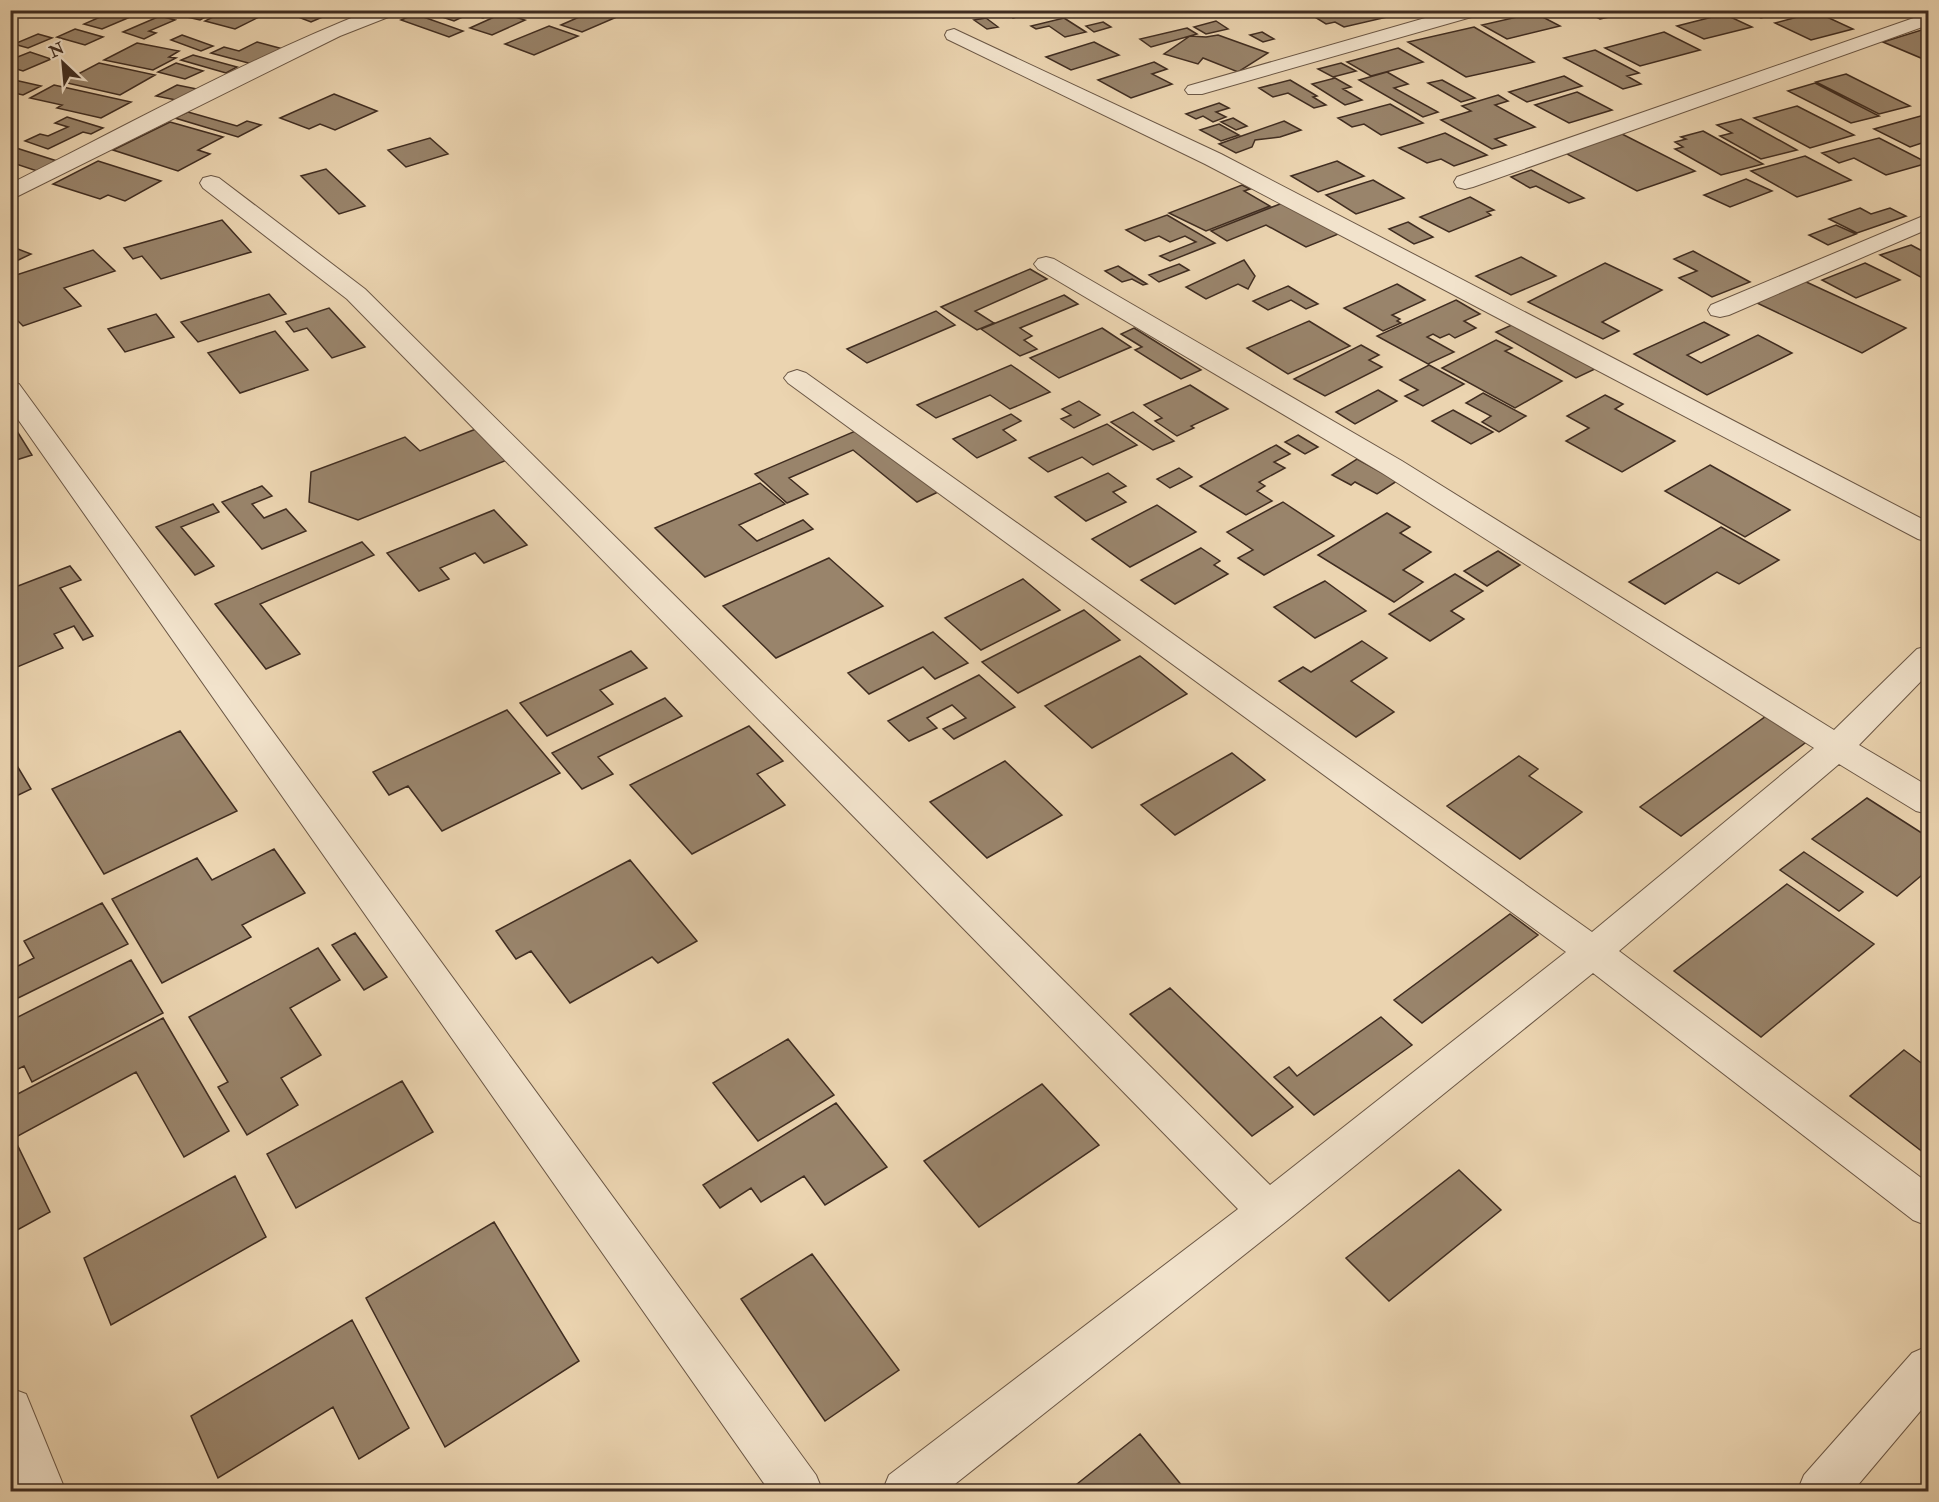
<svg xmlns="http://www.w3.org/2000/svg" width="1939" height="1502" font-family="'IM FELL Double Pica',serif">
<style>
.building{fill:#99846b;stroke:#402d21;stroke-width:1.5}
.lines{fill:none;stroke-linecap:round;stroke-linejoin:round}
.street-casing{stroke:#6b5745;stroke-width:2}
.street{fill:#f2e3cc;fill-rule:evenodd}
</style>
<rect width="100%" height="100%" fill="#ebd4b0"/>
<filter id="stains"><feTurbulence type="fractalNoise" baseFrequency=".00333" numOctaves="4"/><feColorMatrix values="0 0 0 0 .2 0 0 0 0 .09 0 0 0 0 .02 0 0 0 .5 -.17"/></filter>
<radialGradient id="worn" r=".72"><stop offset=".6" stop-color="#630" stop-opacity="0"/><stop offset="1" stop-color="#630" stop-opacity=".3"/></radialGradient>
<path class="building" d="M116,10L142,12L102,29L84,24Z
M174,10H218L200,20L169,13Z
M227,10H239L261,16L235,29L205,21Z
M280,10H339L311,22Z
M500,10L483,18L469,14L454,21L424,11Z
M595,10H618L626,13L582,32L561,25Z
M656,10H681L663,17L651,12Z
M1010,10H1044L1013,18L1004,12Z
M1388,10L1396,15L1344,27L1335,22L1326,24L1305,11Z
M1582,10H1623L1627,13L1600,19Z
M1744,10H1790L1761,18Z
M1816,12L1853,29L1811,40L1775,23Z
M503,13L525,20L492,35L470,28Z
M1535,13L1560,26L1507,39L1482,25Z
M415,14L463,31L449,37L401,20Z
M1724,14L1752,27L1704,39L1677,26Z
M160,16L175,20L149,31L156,33L144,39L123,32Z
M986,18L998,27L987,29L974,20Z
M1064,18L1086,32L1065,37L1049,26L1036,29L1031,26Z
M1216,21L1228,29L1206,34L1194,27Z
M1103,22L1111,27L1094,32L1086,26Z
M549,26L578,36L534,55L505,44Z
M1474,27L1534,62L1466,77L1408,42Z
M1187,28L1197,34L1151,47L1140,39Z
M1928,28V61L1883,42Z
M75,29L103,37L85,45L57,37Z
M1262,32L1274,39L1263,42L1250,35Z
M1664,32L1700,50L1640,66L1605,48Z
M38,34L52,38L28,48L14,44Z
M182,35L213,46L201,51L171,40Z
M1218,35L1268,53L1238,72L1203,58L1198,64L1164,54L1190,36L1206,37Z
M257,42L283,49L252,64L211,53L224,47L239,51Z
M1094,42L1119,55L1071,70L1046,57Z
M137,43L179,51L169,57L176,58L153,70L104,60Z
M1398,48L1423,62L1371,76L1347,62Z
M1595,50L1639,73L1627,76L1641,84L1623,89L1564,58Z
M30,52L51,59L23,71L10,67V60Z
M193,55L237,67L226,73L181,60Z
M1154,62L1167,69L1152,74L1172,84L1131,98L1098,80Z
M99,63L155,75L120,95L63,82Z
M176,63L203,71L185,79L158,72Z
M1341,63L1356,71L1333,77L1318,69Z
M1387,72L1408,84L1394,88L1438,112L1423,117L1359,80Z
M1846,74L1910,106L1879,114L1816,82Z
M1564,76L1582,86L1527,102L1509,92Z
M1335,78L1351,87L1343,89L1362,100L1345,105L1312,84Z
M10,79L41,86L23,95L10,92Z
M1290,80L1317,96L1313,97L1326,105L1314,108L1288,93L1273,97L1259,88Z
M1442,80L1475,98L1461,102L1428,83Z
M1815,83L1879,116L1851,123L1788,91Z
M54,85L131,102L101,118L57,108L62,105L30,98Z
M177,85L197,89L176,100L156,96Z
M1577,92L1612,110L1569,123L1535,105Z
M334,94L377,111L335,130L320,124L309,129L280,118Z
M1498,95L1508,101L1495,105L1535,127L1495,139L1506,145L1492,149L1441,120L1471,111L1462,106Z
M1219,103L1229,108L1216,112L1226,117L1213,122L1203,116L1196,119L1186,114Z
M1390,104L1423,123L1381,135L1364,124L1352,127L1338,118Z
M1797,106L1854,135L1810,148L1754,118Z
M188,112L237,126L247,121L261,125L238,137L175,118Z
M1928,114V141L1910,147L1874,129Z
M67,117L103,128L91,134L83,132L48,149L25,141L40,134L48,136L68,127L55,123Z
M1233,118L1247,126L1236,130L1221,122Z
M1741,119L1797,150L1761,159L1720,136L1732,133L1717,125Z
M1284,121L1301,130L1280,137L1255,140L1252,147L1236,153L1219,144Z
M170,122L223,137L198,150L210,154L178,171L113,150Z
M1219,124L1239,135L1221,141L1200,130Z
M1703,131L1763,164L1721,175L1675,149L1683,147L1675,142L1686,139L1681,137Z
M1445,133L1487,155L1454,166L1441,159L1427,163L1399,148Z
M1622,134L1695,171L1637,191L1565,153Z
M430,138L448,154L406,167L388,150Z
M1879,138L1928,163L1886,175L1854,158L1839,163L1822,153Z
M10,146L57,161L37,171L10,162Z
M1805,156L1851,180L1797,197L1751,171Z
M98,161L161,181L125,201L108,195L100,199L53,184Z
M1337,161L1364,176L1318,192L1291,176Z
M326,169L365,206L339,214L301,176Z
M1531,170L1584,198L1569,203L1536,186L1530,188L1511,177Z
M1746,179L1772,191L1730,207L1704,195Z
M1373,180L1404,198L1356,214L1326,195Z
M1242,185L1250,189L1244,191L1270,206L1206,231L1169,213Z
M1470,197L1494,210L1487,212L1491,215L1449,232L1420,217Z
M1285,202L1341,233L1306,247L1266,225L1227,241L1211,231Z
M1860,208L1871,214L1890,208L1906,216L1857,233L1829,219Z
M1167,215L1215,243L1170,261L1160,256L1196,242L1185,236L1170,242L1159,236L1145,241L1126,230Z
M222,220L251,252L161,279L142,256L133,259L124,248Z
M1408,222L1433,237L1414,244L1389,229Z
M1836,225L1856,234L1828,245L1809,235Z
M1911,245L1928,254V281L1880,255Z
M10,246L31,254L10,264Z
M93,250L115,271L64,288L81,306L23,326L10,313V277Z
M1693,251L1750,282L1712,297L1679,278L1697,271L1674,259Z
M1521,257L1556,276L1511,295L1476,276Z
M1244,260L1255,276L1248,289L1238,284L1206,299L1186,287Z
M1605,263L1662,290L1602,322L1619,331L1603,339L1528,302Z
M1865,263L1900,280L1856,298L1822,280Z
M1179,264L1189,270L1159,282L1149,275Z
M1118,266L1147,284L1143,285L1132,279L1122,282L1105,271Z
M1030,269L1047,279L975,311L994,323L977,330L941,307Z
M1802,280L1906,328L1862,353L1757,303Z
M1397,284L1425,300L1392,315L1400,319L1397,321L1401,323L1383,331L1344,308Z
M1288,286L1318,304L1306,309L1291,300L1268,310L1253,301Z
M269,294L286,314L198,342L181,322Z
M1064,295L1078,304L1020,328L1032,336L1024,340L1037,349L1020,356L981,329Z
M1456,300L1480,314L1464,321L1476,328L1455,338L1449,334L1440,338L1433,334L1427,337L1454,352L1428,364L1377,336Z
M329,308L365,347L332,358L307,328L294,332L286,322Z
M936,311L955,325L867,363L847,349Z
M156,314L174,337L125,352L108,329Z
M1309,321L1350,346L1288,374L1247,348Z
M1704,322L1729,335L1687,355L1701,363L1758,335L1792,353L1707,395L1634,354Z
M1516,323L1595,369L1576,378L1496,332Z
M1102,328L1131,347L1059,378L1030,358Z
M1134,328L1201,370L1181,379L1135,350L1142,347L1121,334Z
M275,331L308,370L240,393L208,353Z
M1496,340L1512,348L1505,351L1562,381L1515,408L1442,368Z
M1361,345L1379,355L1369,360L1382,367L1325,396L1294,379Z
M1011,365L1050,392L1010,409L990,395L936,418L917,405Z
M1429,365L1464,384L1423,406L1405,396L1418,390L1400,380Z
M1190,385L1228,409L1191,426L1194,428L1177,436L1155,421L1162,418L1144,405Z
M1378,390L1397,401L1355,424L1336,412Z
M1483,393L1526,416L1499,432L1482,422L1491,416L1466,403Z
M1605,395L1623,404L1615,409L1675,441L1622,472L1566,441L1589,428L1567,416Z
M1079,401L1100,415L1074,428L1061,419L1071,415L1062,409Z
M1453,410L1493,432L1471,444L1432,421Z
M1133,412L1174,441L1153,450L1111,422Z
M1011,414L1021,421L1003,430L1016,440L977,458L953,439Z
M10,420L32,455L10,462Z
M1107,424L1137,445L1093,465L1082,457L1048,472L1029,458Z
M476,429L507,460L358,520L309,502L311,472L405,437L420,451Z
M860,429L940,491L917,502L853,450L789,478L808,494L787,503L755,474Z
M1298,435L1318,447L1305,454L1285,442Z
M1276,445L1290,454L1274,462L1285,468L1259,482L1265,486L1257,491L1272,501L1246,515L1200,486Z
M1357,459L1397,481L1377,494L1355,482L1351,485L1332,475Z
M1710,465L1790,510L1745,537L1665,491Z
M1179,468L1192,477L1170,488L1157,479Z
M1108,473L1126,486L1113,492L1126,502L1086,521L1055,497Z
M760,483L785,504L739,525L757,541L803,520L813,529L705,577L655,528Z
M262,486L272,496L252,504L264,518L286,509L306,531L262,549L222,502Z
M1283,502L1334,536L1264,575L1238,558L1253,550L1227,532Z
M213,504L219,512L181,527L214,566L195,575L156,527Z
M1157,505L1196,532L1130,567L1092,539Z
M494,510L527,545L484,563L475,553L440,568L449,579L419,591L387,553Z
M1387,513L1410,527L1400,533L1431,552L1403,570L1423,582L1394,602L1318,555Z
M1721,527L1779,560L1739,584L1717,572L1665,604L1629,582Z
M362,542L374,555L260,604L300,654L266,669L215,604Z
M1201,548L1220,561L1214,565L1228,574L1175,604L1141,580Z
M1498,551L1520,565L1487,586L1464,571Z
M829,558L883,606L776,658L723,606Z
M70,566L81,580L60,588L93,636L83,640L74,626L54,634L63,648L10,670V589Z
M1455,574L1483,591L1451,611L1464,619L1430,641L1389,614Z
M1023,579L1060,610L981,650L945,618Z
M1325,581L1366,611L1315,638L1274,607Z
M1084,610L1120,640L1018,693L982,662Z
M933,632L968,663L935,679L923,667L869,694L848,673Z
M1362,641L1387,658L1351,681L1394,712L1356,737L1279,681L1303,667L1311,672Z
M631,651L647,668L600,690L613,704L547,736L520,703Z
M1140,656L1187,694L1092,748L1045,706Z
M979,675L1015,707L954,739L943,729L966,718L952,705L927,718L937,728L909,741L888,721Z
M665,698L682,716L598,757L613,774L582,789L552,753Z
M507,710L560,773L442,831L408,786L389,795L373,772Z
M1769,714L1809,740L1681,836L1640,807Z
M749,726L783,761L757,774L785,805L692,854L630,785Z
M180,731L237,811L104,874L52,789Z
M1232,753L1265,780L1175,835L1141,805Z
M10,754L31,789L10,799Z
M1519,756L1538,769L1529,776L1582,812L1520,859L1447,806Z
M1005,761L1062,815L987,858L930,802Z
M1867,798L1928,837V870L1897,896L1812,839Z
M274,849L305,893L242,925L251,937L162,983L112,899L197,858L212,880Z
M1804,852L1863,892L1839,911L1780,870Z
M630,860L697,941L658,963L652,957L570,1003L531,951L516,959L496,931Z
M1787,884L1874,944L1761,1037L1674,971Z
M102,903L128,944L10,1002V970L34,958L24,941Z
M1510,914L1538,935L1422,1023L1394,1000Z
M355,933L387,977L364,990L332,945Z
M318,948L340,980L290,1008L321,1055L281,1078L298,1105L247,1135L218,1087L228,1082L189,1017Z
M131,960L163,1013L32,1082L24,1066L10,1073V1021Z
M1170,988L1293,1107L1252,1136L1130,1014Z
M1381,1017L1412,1045L1314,1115L1274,1077L1289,1067L1297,1076Z
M163,1018L229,1131L184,1157L136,1072L14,1138L50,1212L10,1234V1098Z
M788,1039L834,1095L758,1141L713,1083Z
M1904,1050L1928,1068V1156L1850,1096Z
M402,1081L433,1132L296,1208L267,1154Z
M1042,1084L1099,1145L979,1227L924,1161Z
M836,1103L887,1167L825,1205L804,1176L761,1202L751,1188L720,1208L703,1185Z
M1459,1170L1501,1210L1389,1301L1346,1258Z
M235,1176L266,1237L111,1325L84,1258Z
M494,1222L579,1361L445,1447L366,1298Z
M812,1254L899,1370L825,1421L741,1299Z
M352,1320L409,1428L359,1459L333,1407L218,1478L191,1416Z
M1140,1434L1187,1492H1067Z"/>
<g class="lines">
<defs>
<path id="street" d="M371,10H398L396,14L340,36L10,200V184C129,124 247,59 371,10Z
M1453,10H1484L1482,14L1202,94H1188L1185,90L1188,86Z
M1928,13V25L1473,187L1465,189L1457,187L1454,182L1457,177Z
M954,29L1221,154L1928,522V542L1918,539L1205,164L947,39L945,35L947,31Z
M211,176L219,178L365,289L1270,1185L1566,952L788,383L784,378L788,373L797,370L806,373L1592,932L1814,748L1382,473L1038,269L1034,264L1038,259L1046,257L1054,259L1402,461L1834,730L1917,649L1928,646V674L1859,745L1928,786V814L1916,811L1839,764L1619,951L1928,1183V1226L1913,1220L1593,973L1283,1224L945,1492H882L889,1475L1238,1209L347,299L203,188L200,183L203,178Z
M1928,214V229L1729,315L1720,317L1711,315L1708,310L1711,305Z
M10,381L19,384L816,1475L823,1492H770L10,408Z
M1928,1346V1402L1852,1492H1797L1804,1475L1912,1353Z
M10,1388L26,1394L66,1492H18L10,1472Z"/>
</defs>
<use href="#street" class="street-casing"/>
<use href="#street" class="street"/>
</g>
<rect width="1939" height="1502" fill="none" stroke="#ebd4b0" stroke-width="36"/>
<rect x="12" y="12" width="1915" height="1478" fill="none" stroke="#402d21" stroke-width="3"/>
<rect x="18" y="18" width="1903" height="1466" fill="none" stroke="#402d21" stroke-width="1.5"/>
<g transform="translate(63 63) rotate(334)" stroke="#f2e3cc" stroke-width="4.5" paint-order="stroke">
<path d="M0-4.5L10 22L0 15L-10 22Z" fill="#402d21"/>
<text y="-9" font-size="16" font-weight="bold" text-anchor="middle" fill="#402d21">N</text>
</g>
<rect width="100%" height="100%" filter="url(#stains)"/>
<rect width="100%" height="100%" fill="url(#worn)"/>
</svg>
